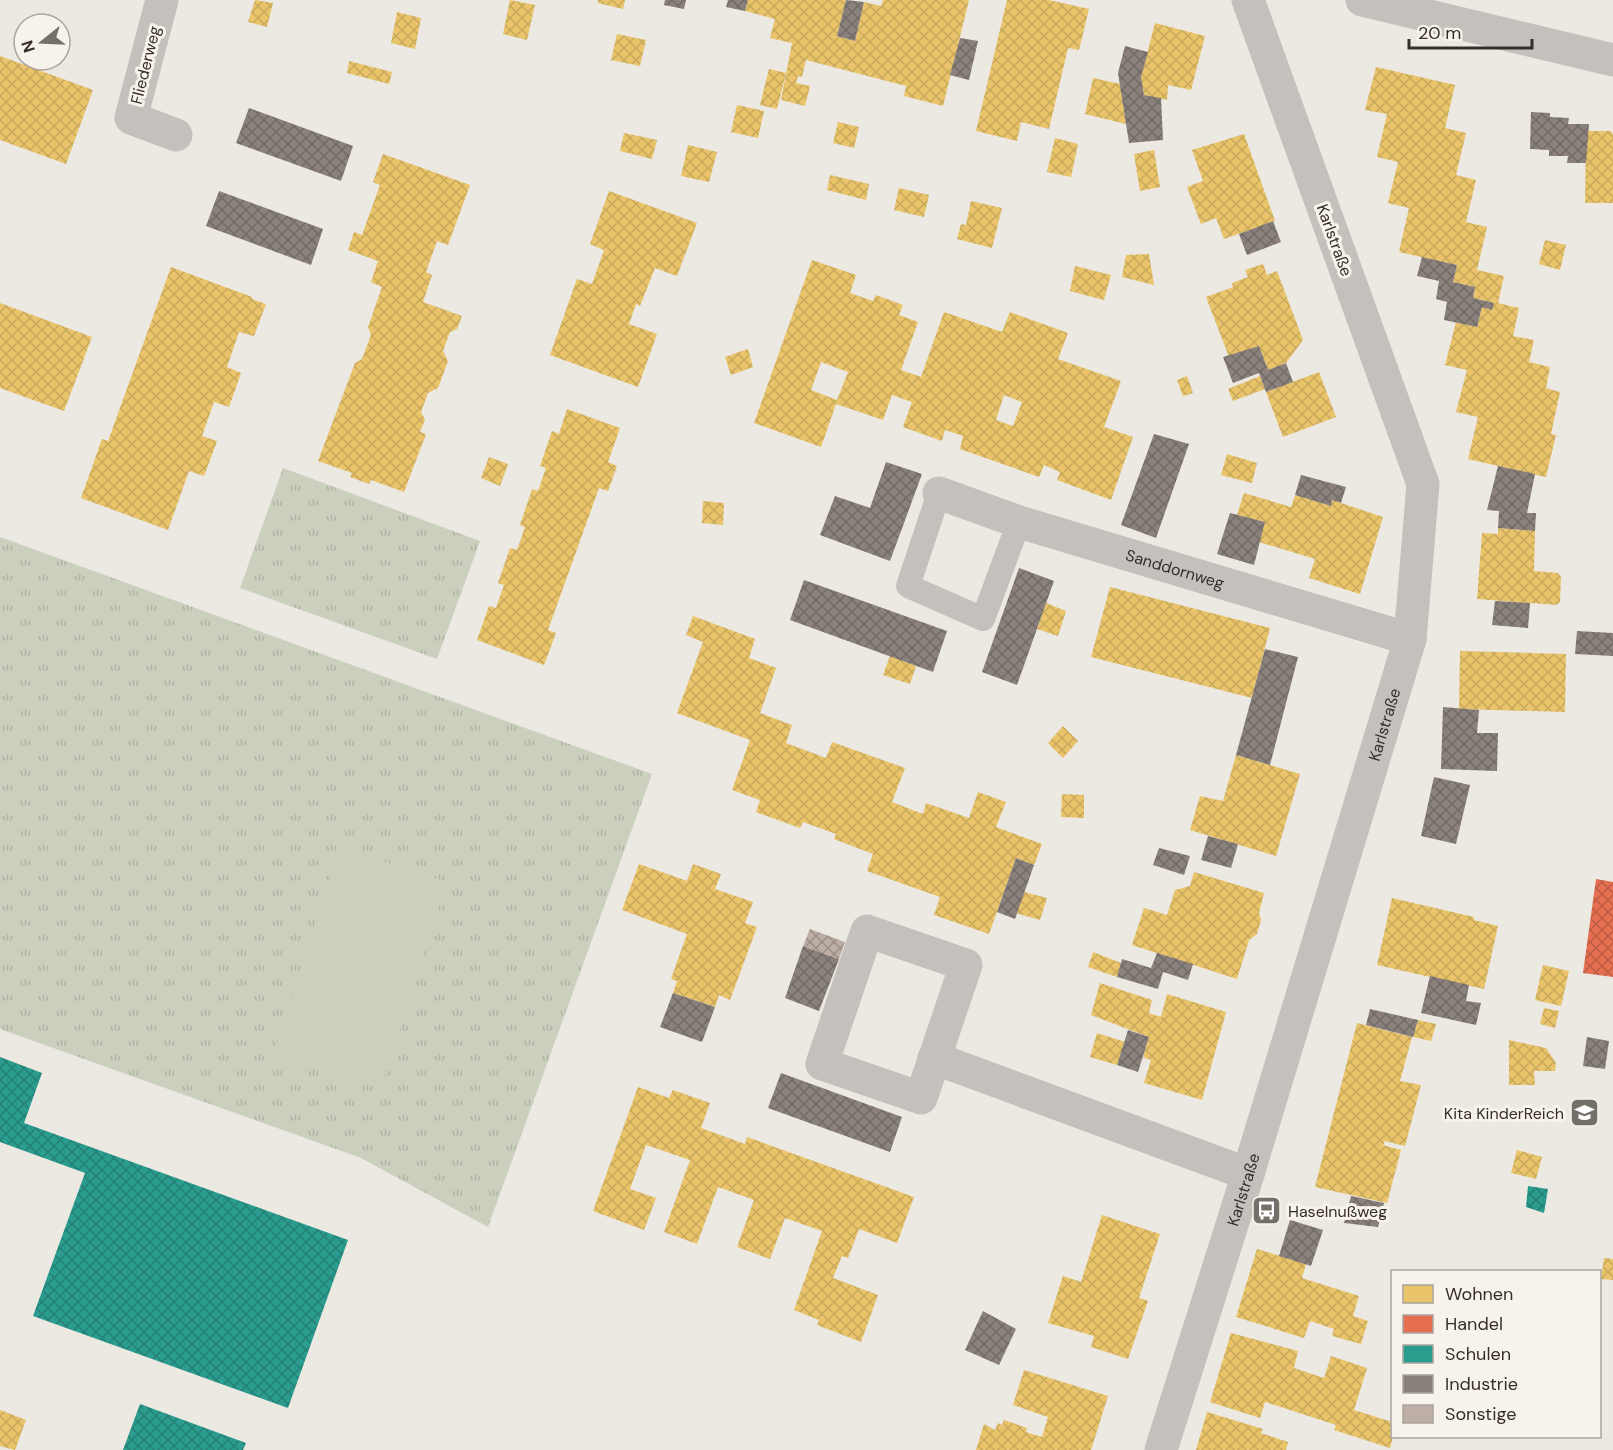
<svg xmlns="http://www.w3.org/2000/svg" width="1613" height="1450" font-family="'DM Sans',sans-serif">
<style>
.grass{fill:url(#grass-tufts)}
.pitch{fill:#cbd0be}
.homes{fill:url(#homes-cross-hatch);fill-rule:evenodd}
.shops{fill:url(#shops-cross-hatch)}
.schools{fill:url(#schools-cross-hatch)}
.industry{fill:url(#industry-cross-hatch)}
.building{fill:url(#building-cross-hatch)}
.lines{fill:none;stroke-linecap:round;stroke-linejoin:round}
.service{stroke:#c4c0bb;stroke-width:24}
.minor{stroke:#c4c0bb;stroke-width:33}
.labels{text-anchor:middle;stroke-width:6;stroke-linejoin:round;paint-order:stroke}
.street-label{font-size:16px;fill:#352e2a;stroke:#f8f3ea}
.poi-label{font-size:16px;fill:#352e2a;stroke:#f8f3ea;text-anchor:end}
</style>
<defs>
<pattern id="grass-tufts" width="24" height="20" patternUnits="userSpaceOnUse" patternTransform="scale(1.5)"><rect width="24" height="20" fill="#cbd0be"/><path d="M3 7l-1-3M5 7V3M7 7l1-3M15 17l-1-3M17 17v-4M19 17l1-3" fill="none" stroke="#afb3a3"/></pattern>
<pattern id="homes-cross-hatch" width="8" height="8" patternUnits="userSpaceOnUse" patternTransform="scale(1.5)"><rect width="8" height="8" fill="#e9c46a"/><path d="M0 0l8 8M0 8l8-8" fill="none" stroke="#c8a95c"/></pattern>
<pattern id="shops-cross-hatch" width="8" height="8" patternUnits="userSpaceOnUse" patternTransform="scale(1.5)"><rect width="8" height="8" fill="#e76f51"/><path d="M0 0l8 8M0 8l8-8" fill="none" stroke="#bc5c43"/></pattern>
<pattern id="schools-cross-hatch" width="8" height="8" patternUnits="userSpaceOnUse" patternTransform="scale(1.5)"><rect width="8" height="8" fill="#2a9d8f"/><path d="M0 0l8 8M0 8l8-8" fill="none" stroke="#258075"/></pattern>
<pattern id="industry-cross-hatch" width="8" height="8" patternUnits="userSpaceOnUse" patternTransform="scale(1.5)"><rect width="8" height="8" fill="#8a817c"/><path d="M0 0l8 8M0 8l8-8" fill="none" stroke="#726a66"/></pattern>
<pattern id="building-cross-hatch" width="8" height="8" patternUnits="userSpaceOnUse" patternTransform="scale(1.5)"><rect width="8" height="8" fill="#beafa6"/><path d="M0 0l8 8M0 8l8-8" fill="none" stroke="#9b8f87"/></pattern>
</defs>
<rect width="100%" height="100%" fill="#ece8e2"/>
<path class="grass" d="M283,468L480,541L437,659L240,588Z
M0,537L652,774L488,1227L361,1158L0,1029Z"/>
<path class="pitch" d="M339,847L447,882L381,1089L273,1055Z"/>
<path class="homes" d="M255,0L273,3L267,27L248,22Z
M510,0L535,5L527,40L503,34Z
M598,0H625L623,9L598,3Z
M748,0H846L837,36L855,41L864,2L881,6L883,0H969L943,106L904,96L906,86L806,60L802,77L798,76L796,83L810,86L805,106L781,100L792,43L770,38L775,19L745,11Z
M1007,0H1049L1089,9L1079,50L1068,48L1049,129L1021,122L1017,141L976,131Z
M397,12L421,18L415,49L391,43Z
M1155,23L1205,36L1191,90L1168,85L1167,100L1144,95L1141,77Z
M617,34L646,40L640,66L611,60Z
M0,56L93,90L66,164L0,140Z
M349,61L392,72L389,84L347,73Z
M1376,67L1455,85L1445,128L1466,133L1456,175L1476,180L1466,222L1487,227L1477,270L1504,276L1498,303L1519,308L1513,336L1534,340L1529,362L1550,367L1546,388L1560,392L1551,434L1556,435L1546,477L1468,459L1478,417L1456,412L1467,370L1445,365L1456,322L1477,327L1482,307L1492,310L1494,303L1473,298L1475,287L1453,282L1457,265L1399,252L1409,208L1388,203L1398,162L1377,157L1387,114L1365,110Z
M769,69L786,73L777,109L760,105Z
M1093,78L1120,84L1126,124L1085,114Z
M737,105L764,111L758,138L731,132Z
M838,122L859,127L854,148L833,143Z
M1586,131H1611L1613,135V203H1585Z
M624,133L657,140L652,159L620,151Z
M1244,134L1275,221L1224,239L1216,218L1201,224L1187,187L1203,181L1192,150Z
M1055,138L1078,144L1071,177L1047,172Z
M688,145L717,152L709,182L681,176Z
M1154,150L1160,187L1140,191L1134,154Z
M383,154L470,185L448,245L437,241L426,272L432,275L423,302L462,316L457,329L450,332L443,351L448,361L438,388L428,393L421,412L425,420L420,432L426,434L404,492L371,480L369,484L350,477L352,473L318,461L355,363L362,359L371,335L368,327L382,287L371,282L378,261L348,250L354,232L362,235L380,185L373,182Z
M830,175L869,184L866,200L827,190Z
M899,188L929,195L924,217L894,210Z
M609,191L697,223L677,276L655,268L640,306L636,304L629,324L657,334L638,387L550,355L577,279L592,284L604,250L590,244Z
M971,201L1002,208L992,248L957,239L961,224L966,225Z
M1545,240L1566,245L1560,270L1539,264Z
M1149,254L1154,285L1122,277L1126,255Z
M812,260L856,275L850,293L873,301L876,295L903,305L899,315L918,322L901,370L921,377L944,312L1002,332L1010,312L1068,333L1058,359L1121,381L1104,427L1133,437L1111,500L1057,480L1060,472L1044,465L1039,477L960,449L963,436L945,430L942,441L903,427L912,402L892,395L883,420L836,404L821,447L754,423ZM821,362L848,372L837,400L811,390ZM1004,395L1022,402L1013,426L996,420Z
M1263,264L1267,275L1277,271L1303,340L1286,363L1268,370L1259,346L1229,357L1206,297L1233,287L1232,283L1248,277L1245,270Z
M1075,266L1111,275L1104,300L1070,291Z
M171,267L252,297V299L266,304L254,336L239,332L227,367L241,373L229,407L214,402L202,436L217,441L204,476L189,471L168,530L81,498L102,439L108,441Z
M0,303L92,337L64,411L0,388Z
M748,349L753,367L731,375L725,357Z
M1319,372L1336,417L1283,437L1266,392Z
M1187,376L1193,393L1183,396L1177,380Z
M1260,376L1265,389L1233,401L1228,389Z
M567,409L620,428L608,462L617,466L608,491L599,488L548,630L556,633L544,665L477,640L489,606L496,608L504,585L498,583L510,548L517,550L525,527L520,525L532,489L538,491L546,468L540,466L552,431L559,434Z
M1227,454L1257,463L1252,483L1221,475Z
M489,457L508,464L500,486L481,478Z
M1244,493L1291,507L1295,495L1331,506L1332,500L1383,517L1360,594L1309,578L1315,559L1259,542L1265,522L1237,515Z
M703,501L724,503L723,525L702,523Z
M1498,528L1535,531L1534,571L1558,573L1561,577L1560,602L1556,605L1477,599L1482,533L1498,534Z
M1110,587L1270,628L1252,698L1091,657Z
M1046,603L1066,611L1058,636L1037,629Z
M693,616L755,639L749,658L776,668L760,713L792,725L786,743L826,758L832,742L905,768L892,802L923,814L926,803L969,818L978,792L1006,802L996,827L1042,844L1034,865L1016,858L989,934L934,915L940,897L867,871L873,854L834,839L836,834L803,822L800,828L756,812L760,800L732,790L750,740L677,713L703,642L686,635Z
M1460,651L1566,654L1565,712L1459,709Z
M890,656L916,666L910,684L883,675Z
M1063,726L1078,741L1063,758L1048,743Z
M1236,755L1300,774L1276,856L1190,830L1200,796L1223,801Z
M1062,794L1084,795V818L1061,817Z
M639,864L687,881L693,864L721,874L715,889L753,902L745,923L757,927L730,1000L719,995L715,1007L673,993L677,981L671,979L687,934L622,910Z
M1194,872L1264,893L1259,913L1261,920L1257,934L1249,940L1237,979L1132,945L1144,908L1167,915L1175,890L1190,886Z
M1024,892L1047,898L1040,920L1016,913Z
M1392,898L1474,917V920L1498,926L1484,989L1377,965Z
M1093,952L1121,963L1117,977L1088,967Z
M1543,965L1569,971L1561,1006L1535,1000Z
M1100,983L1152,1000L1149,1013L1161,1017L1167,994L1226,1012L1202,1100L1144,1083L1151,1060L1143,1057L1149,1037L1091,1015Z
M1544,1008L1559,1011L1555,1028L1540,1024Z
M1418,1020L1436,1024L1431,1041L1413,1037Z
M1357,1023L1412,1037L1400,1081L1421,1085L1405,1146L1385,1141L1383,1145L1401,1150L1387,1203L1315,1187Z
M1097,1033L1125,1042L1117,1065L1090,1057Z
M1509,1040L1546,1048L1556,1063L1555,1071H1534L1535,1085H1509Z
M638,1087L669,1098L673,1090L710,1103L701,1128L745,1144L747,1137L914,1197L897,1243L859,1229L848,1258L842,1256L833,1278L878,1295L861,1342L817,1325L819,1320L794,1310L822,1231L785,1218L770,1259L737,1247L754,1200L718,1187L697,1244L664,1232L690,1160L646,1145L630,1189L656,1198L644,1230L593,1211Z
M1517,1150L1542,1157L1536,1179L1511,1173Z
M1102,1215L1160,1234L1139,1298L1148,1301L1128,1359L1091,1347L1094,1336L1048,1323L1063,1276L1081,1282Z
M1257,1249L1306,1264L1302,1278L1359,1296L1353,1316L1368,1321L1361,1344L1332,1336L1334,1329L1310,1321L1304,1338L1236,1317Z
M1604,1258L1613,1259V1280L1601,1279Z
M1231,1333L1298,1351L1294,1368L1324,1378L1331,1356L1367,1368L1354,1410L1392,1422L1393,1437L1390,1448L1334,1430L1336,1425L1265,1402L1260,1418L1210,1402Z
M1024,1370L1108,1396L1091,1450H976L984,1424L995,1430L998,1423L1002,1425L1004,1420L1027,1428L1026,1432L1042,1437L1048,1417L1013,1405Z
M0,1410L26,1420L15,1450L0,1446Z
M1207,1412L1263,1429L1261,1433L1288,1442L1286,1450H1196Z"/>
<path class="shops" d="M1596,879L1613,882V977L1583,973Z"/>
<path class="schools" d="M0,1057L42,1073L24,1123L348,1240L288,1408L33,1316L85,1173L0,1142Z
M1528,1186L1548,1189L1544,1213L1526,1207Z
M140,1404L246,1443L243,1450H123Z"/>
<path class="industry" d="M665,0H686L684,9L664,5Z
M728,0H748L745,11L726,7Z
M846,0L864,2L855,41L837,36Z
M960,38L978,41L969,80L950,75Z
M1125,46L1148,52L1141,77L1144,95L1161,98L1163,140L1129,143L1118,73Z
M249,108L353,146L341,181L236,143Z
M1531,112L1550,113V117L1569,118L1568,124H1589L1586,163H1567L1568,156H1549V150L1530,149Z
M219,191L323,229L311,265L206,226Z
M1273,221L1281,242L1247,255L1239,234Z
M1422,257L1457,265L1453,282L1475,287L1473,298L1494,303L1492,310L1482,307L1477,327L1444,320L1447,302L1436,299L1439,281L1417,276Z
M1259,346L1268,370L1286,363L1293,382L1266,392L1259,373L1233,383L1223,357Z
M1154,434L1189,444L1156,538L1121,525Z
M886,462L922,474L890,561L820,535L835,496L870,508Z
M1498,466L1535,474L1527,513H1536L1535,531L1498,528L1499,511L1487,510Z
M1301,475L1346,487L1341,503L1332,500L1331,506L1295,495Z
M1230,513L1265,522L1254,565L1217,554Z
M1019,568L1054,581L1017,685L982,672Z
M804,580L947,631L933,672L790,620Z
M1495,601L1530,603L1528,628L1492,625Z
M1577,631L1613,633V656L1575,654Z
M1265,649L1298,657L1270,765L1236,755Z
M1443,707L1479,710L1477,733H1498L1497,771L1441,769Z
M1434,777L1470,785L1456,844L1421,836Z
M1208,836L1238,844L1231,868L1201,860Z
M1159,848L1190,856L1184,875L1153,865Z
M1016,858L1034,865L1015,919L997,912Z
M803,946L839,959L819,1011L785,998Z
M1157,953L1193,964L1188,980L1163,972L1158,989L1117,977L1122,959L1151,968Z
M1430,976L1469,985L1466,1001L1481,1003L1476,1025L1421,1013Z
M673,993L715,1007L702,1042L660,1027Z
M1370,1009L1418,1020L1413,1037L1366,1025Z
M1128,1030L1149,1037L1138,1072L1117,1065Z
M1587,1037L1609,1041L1605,1069L1583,1066Z
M781,1073L902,1117L890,1152L768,1108Z
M1351,1196L1384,1203L1378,1227L1344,1223Z
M1290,1220L1323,1230L1311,1266L1279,1256Z
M983,1311L1016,1329L999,1365L965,1350Z"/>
<path class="building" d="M810,929L845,942L839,959L803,946Z"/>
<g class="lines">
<path class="service" d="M939,493L908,586L983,619L1019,522"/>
<g class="minor">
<path d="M162,0L131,118L176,135"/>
<path d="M1362,0L1613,60"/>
<path id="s1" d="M939,493L1019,522L1410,639"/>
<path d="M867,931L966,965L921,1098L822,1064Z"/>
<path d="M934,1058L1248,1174"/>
<path id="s2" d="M1161,1450L1248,1174L1410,639L1423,484L1248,0"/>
</g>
</g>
<defs>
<symbol id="school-square" viewBox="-11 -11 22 22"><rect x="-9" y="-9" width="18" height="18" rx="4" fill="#756f6a" stroke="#f8f3ea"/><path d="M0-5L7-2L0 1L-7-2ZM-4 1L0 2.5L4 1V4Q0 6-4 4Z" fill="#fff"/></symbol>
<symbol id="bus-square" viewBox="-11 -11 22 22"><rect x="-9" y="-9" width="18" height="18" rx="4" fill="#756f6a" stroke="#f8f3ea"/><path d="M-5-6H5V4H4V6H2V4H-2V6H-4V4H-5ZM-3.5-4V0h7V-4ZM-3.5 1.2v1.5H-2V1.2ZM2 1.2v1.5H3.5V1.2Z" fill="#fff"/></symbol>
</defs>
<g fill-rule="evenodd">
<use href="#school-square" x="1568" y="1096" width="33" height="33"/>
<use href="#bus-square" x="1250" y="1194" width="33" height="33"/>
</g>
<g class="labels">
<g class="street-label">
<text transform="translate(145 65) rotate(-76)" y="6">Fliederweg</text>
<text transform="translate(1335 240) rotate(70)" y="6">Karlstraße</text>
<text dy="6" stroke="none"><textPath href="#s1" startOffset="248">Sanddornweg</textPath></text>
<text dy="6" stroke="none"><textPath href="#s2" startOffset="759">Karlstraße</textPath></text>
<text dy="6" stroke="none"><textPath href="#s2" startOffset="273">Karlstraße</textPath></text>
</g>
<g class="poi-label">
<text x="1564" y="1119">Kita KinderReich</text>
<text x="1288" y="1217" text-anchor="start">Haselnußweg</text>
</g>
</g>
<rect x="1391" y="1270" width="210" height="168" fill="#f8f3ea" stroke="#aaa49d" stroke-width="1.5"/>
<rect x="1403" y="1285" width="30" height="18" fill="#e9c46a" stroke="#aaa49d" stroke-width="1.5"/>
<text x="1445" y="1300" font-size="18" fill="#352e2a">Wohnen</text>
<rect x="1403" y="1315" width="30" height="18" fill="#e76f51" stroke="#aaa49d" stroke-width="1.5"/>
<text x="1445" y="1330" font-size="18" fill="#352e2a">Handel</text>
<rect x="1403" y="1345" width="30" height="18" fill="#2a9d8f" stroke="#aaa49d" stroke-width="1.5"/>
<text x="1445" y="1360" font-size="18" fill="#352e2a">Schulen</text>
<rect x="1403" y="1375" width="30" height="18" fill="#8a817c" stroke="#aaa49d" stroke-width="1.5"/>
<text x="1445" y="1390" font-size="18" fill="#352e2a">Industrie</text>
<rect x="1403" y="1405" width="30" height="18" fill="#beafa6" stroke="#aaa49d" stroke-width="1.5"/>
<text x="1445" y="1420" font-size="18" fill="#352e2a">Sonstige</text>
<g transform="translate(42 42) rotate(252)"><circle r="28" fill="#f8f3ea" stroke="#aaa49d" stroke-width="1.5"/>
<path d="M0-4.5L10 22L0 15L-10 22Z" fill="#756f6a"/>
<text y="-9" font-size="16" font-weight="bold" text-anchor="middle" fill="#352e2a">N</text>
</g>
<path d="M1409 39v9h123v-9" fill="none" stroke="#352e2a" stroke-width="3"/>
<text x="1418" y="39" font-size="18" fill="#352e2a" stroke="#f8f3ea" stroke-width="4.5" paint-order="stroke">20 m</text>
</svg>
